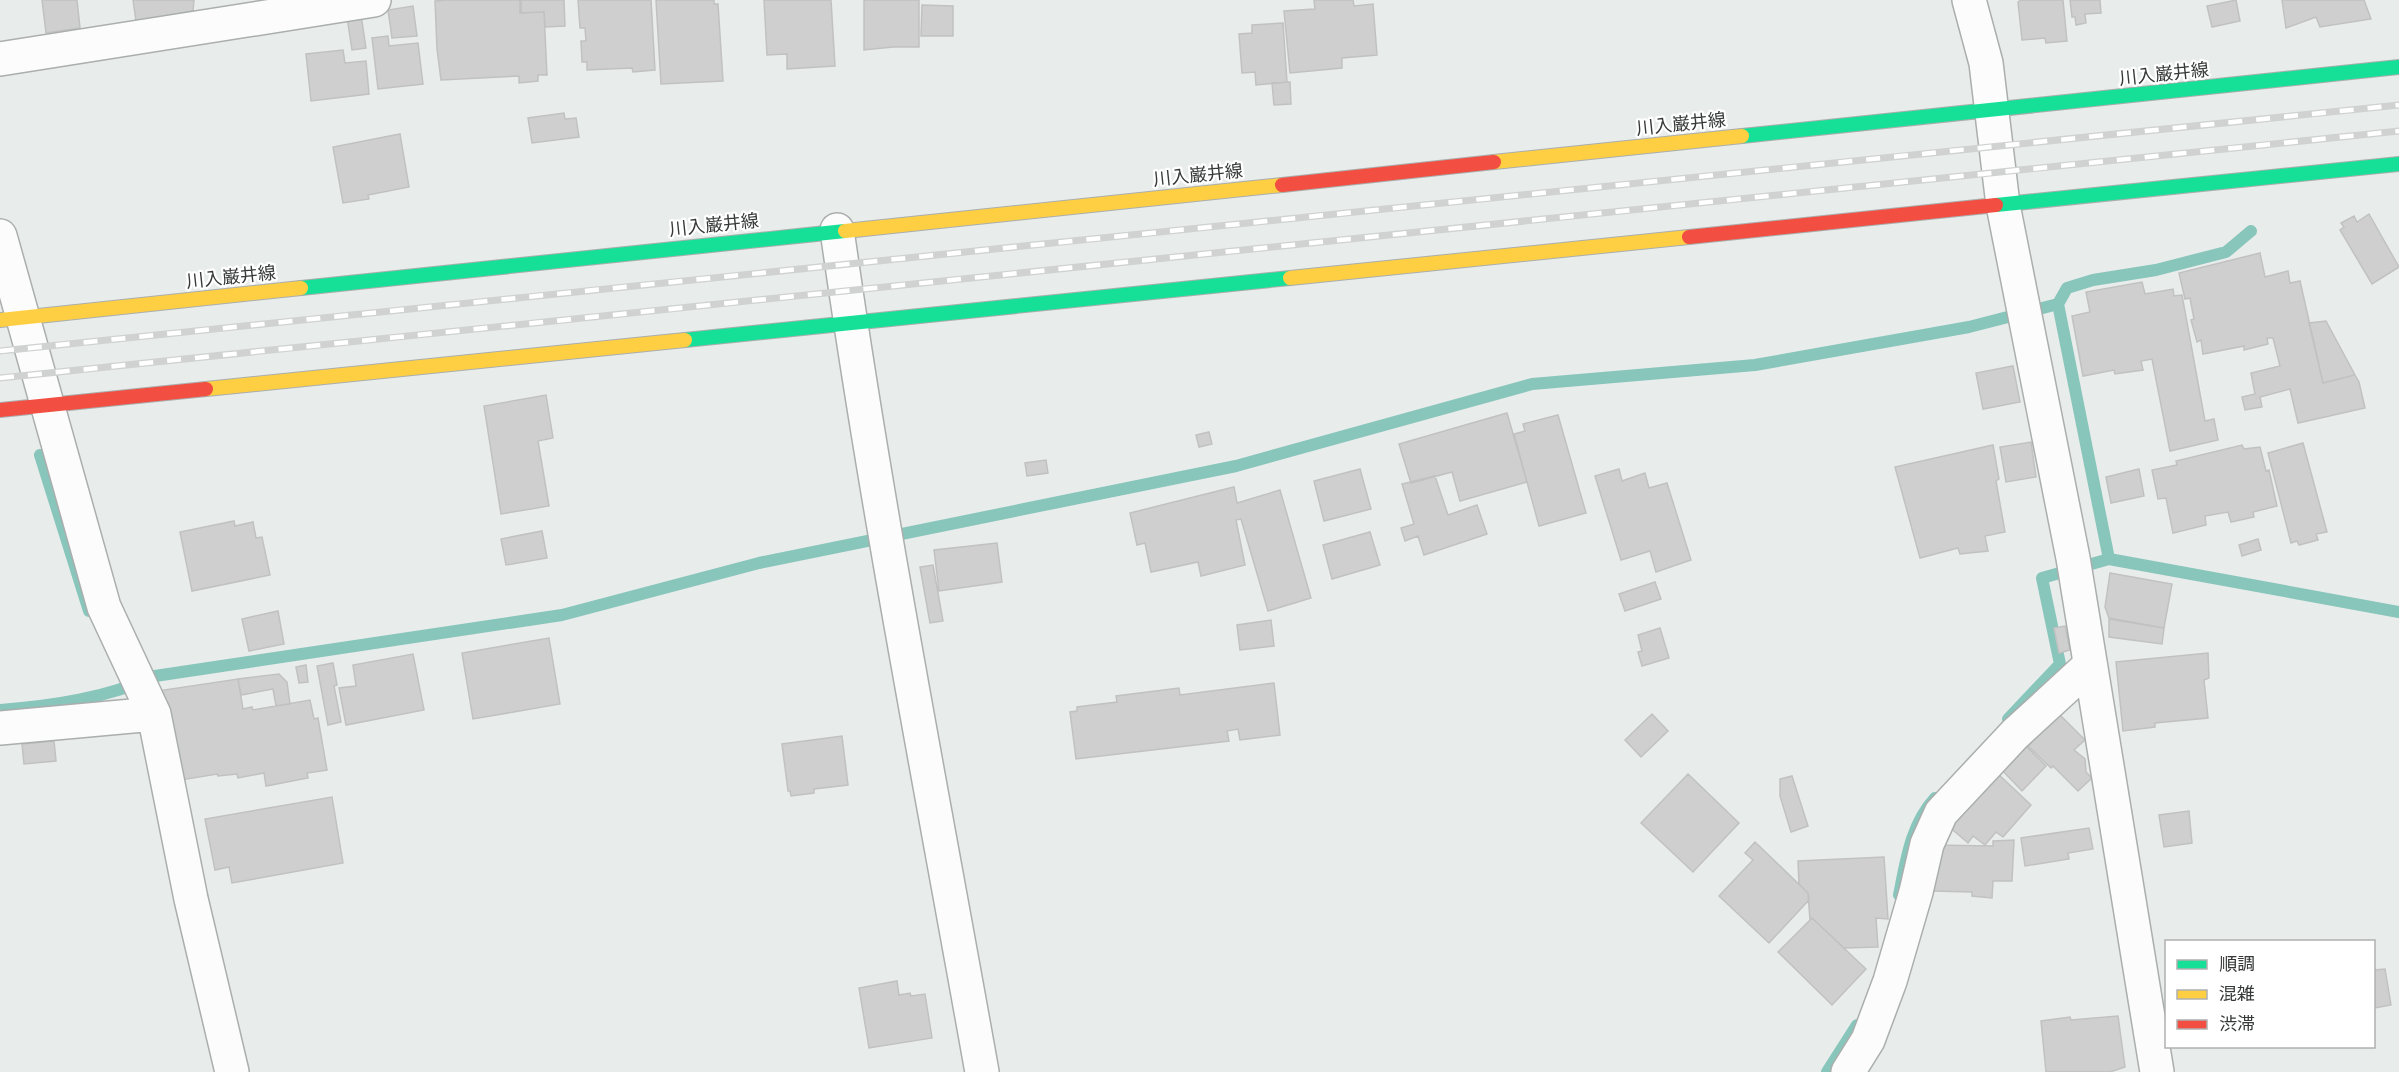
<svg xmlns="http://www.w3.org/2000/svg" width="2399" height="1072" font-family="'Times New Roman','Noto Sans JP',serif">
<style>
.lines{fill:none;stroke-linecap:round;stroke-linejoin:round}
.stream{stroke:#88c5bb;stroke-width:12}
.building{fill:#cfcfd0;stroke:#c1c1c2;stroke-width:1.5}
.street-casing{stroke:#aaaead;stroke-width:36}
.fast-casing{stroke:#aaaead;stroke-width:16}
.slow-casing{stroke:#aaaead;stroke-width:16}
.jam-casing{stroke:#aaaead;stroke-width:16}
.street{stroke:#fcfcfc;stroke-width:33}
.fast{stroke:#16e098;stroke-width:14}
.slow{stroke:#ffcf43;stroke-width:14}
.jam{stroke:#f24e42;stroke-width:14}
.rail-casing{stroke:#d0d1d1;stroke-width:7}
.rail{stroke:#fff;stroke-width:4.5;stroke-dasharray:14;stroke-linecap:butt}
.labels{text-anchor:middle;stroke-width:4.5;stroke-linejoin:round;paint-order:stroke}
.street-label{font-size:18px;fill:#363938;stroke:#fff}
</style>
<rect width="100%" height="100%" fill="#e8eceb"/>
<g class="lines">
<path class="stream" d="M40,455L89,611
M2109,559L2399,612
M0,710C53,706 107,698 155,676L562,615L759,563L1236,466L1532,384L1755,365L1969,327L2058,304
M2008,719L2060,664L2042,578L2109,559L2058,304L2067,288L2093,280L2156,270L2226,252L2251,231
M1899,895C1906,860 1911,824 1935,798
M1827,1072L1857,1025"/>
</g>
<path class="building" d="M42,0H77L80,28L46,33Z
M133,0H194L193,11L136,21Z
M446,0H520V13L544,12L547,75H538V81L519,83V76L441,80L437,49L435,1Z
M521,0H564L565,26L545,27L544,12L521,13Z
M578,0H651L655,70L633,72L632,68L587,70V62H582L581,41H586L585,28H580Z
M656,0H714V4H718L723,81L661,84Z
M764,0H831L835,66L787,69V54L767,55Z
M864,0H919V47H893L864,50Z
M1314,0H1353L1354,6L1373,4L1377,55L1342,58V68L1290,73L1284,11L1315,9Z
M2021,0H2063L2067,41L2046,43L2045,38L2022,40L2018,2Z
M2070,0H2100L2101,13L2085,14L2086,23L2076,25L2075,17H2072Z
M2236,0L2240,21L2212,27L2207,6Z
M2282,0H2364L2371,19L2320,27L2316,17L2286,28Z
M922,5L953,6V36H921Z
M413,6L417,36L392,38L388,10Z
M361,15L366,48L352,50L347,17Z
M1283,23L1287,82L1256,85L1255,72L1242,73L1239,34L1252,33V25Z
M388,36L389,46L418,43L423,84L378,89L372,38Z
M343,50L345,63L366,61L369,94L311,101L306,54Z
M1290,82L1291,104L1274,105L1272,83Z
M564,113L565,119L576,118L579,137L532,143L528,118Z
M400,134L409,187L368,195L369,199L343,203L333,147Z
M2369,214L2399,267L2372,284L2340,230L2344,227L2341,223L2354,216L2357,222Z
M2260,253L2265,277L2288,271L2290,283L2300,281L2323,383L2355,375L2359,382L2365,408L2298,423L2290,389L2260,397L2262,407L2245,410L2242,397L2255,394L2251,373L2280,366L2273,338H2267L2268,344L2244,350V346L2203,354L2201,340L2197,342L2191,320L2194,319L2190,298L2185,299L2179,273Z
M2142,282L2145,294L2173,289L2174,296L2182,295L2205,421L2214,419L2218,440L2170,451L2152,359L2141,361L2143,370L2115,374L2114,370L2083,376L2072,316L2090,312L2086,292Z
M2326,321L2355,375L2323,383L2309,323Z
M2013,366L2020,402L1983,409L1976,373Z
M546,395L553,438L538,441L549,506L501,514L484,406Z
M1507,413L1527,482L1460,501L1452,472L1411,483L1399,444Z
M1558,415L1586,513L1539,526L1514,434L1525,431L1523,424Z
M1209,432L1212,444L1199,447L1196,435Z
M2031,442L2036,477L2006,482L2000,447Z
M2303,443L2327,532L2316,534L2318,540L2299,545L2297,541L2291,543L2268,453Z
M1993,445L1999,479L1996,481L2005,532L1985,536L1988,551L1960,554L1958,548L1920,558L1895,467Z
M2242,445L2244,449L2260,447L2266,471L2269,470L2277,506L2253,512L2254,517L2231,522L2228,512L2205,516L2206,525L2173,533L2166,498L2158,499L2152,470L2177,465L2176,461Z
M1046,460L1048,473L1027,476L1025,463Z
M1360,469L1371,509L1324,521L1314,481Z
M1619,469L1622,481L1645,473L1649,488L1667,483L1691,560L1656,572L1650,551L1621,560L1595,476Z
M2139,469L2144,496L2111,503L2106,477Z
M1435,476L1448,515L1477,505L1487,534L1424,555L1418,536L1405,541L1401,528L1414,524L1402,484Z
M1234,487L1237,503L1280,490L1311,598L1268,611L1241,519L1236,520L1245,565L1201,576L1198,562L1151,572L1145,543L1137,545L1130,513Z
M234,521L235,526L253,522L256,538L262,537L270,575L192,591L180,532Z
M542,531L547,558L506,565L501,539Z
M1370,532L1380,565L1332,579L1323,545Z
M2258,539L2261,550L2242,556L2239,545Z
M997,543L1002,582L939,591L934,550Z
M933,565L943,621L930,623L920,567Z
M2110,573L2172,584L2164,628L2109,618L2105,607Z
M1655,582L1661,599L1625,611L1619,594Z
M278,611L284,644L249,651L242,619Z
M2109,619L2164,628L2162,644L2109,637Z
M1271,620L1274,646L1240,650L1237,625Z
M2065,626L2070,650L2059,653L2054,628Z
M1660,628L1669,658L1642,666L1638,652L1642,651L1638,635Z
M549,638L560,704L473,719L462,653Z
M2208,653L2209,678L2204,680L2208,718L2155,723V727L2123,731L2116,662Z
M413,654L424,710L346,725L339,688L356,686L353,665Z
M333,663L337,685L334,686L341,722L328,725L317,666Z
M306,665L308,682L299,683L296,667Z
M279,674L287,682L290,704L276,706L273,689L241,695L238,679Z
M238,679L243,709L252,707L253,710L310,700L314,719L318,718L327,770L307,773L308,778L266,786L264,773L238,778L237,774L218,776L217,774L181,780L157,691Z
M1274,683L1280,735L1240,740L1238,729L1227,731L1229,741L1076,759L1070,712L1077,711V707L1117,702L1116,696L1179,688L1180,695Z
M2056,711L2085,740L2074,750L2085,759L2086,772L2092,778L2078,791L2053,766L2051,768L2028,746L2031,743L2027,739Z
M1652,714L1668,731L1641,757L1625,740Z
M842,736L848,785L814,789V793L791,796L790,791H788L782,744Z
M54,741L56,761L24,764L22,744Z
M2024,744L2046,766L2022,791L2000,768Z
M1996,772L2031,805L2003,837L1996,832L1985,845L1973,836L1968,843L1947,825Z
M1688,774L1739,823L1693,872L1641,823Z
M1792,776L1808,826L1791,832L1780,796V779Z
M332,797L343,863L232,883L229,867L215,870L205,819Z
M2189,811L2192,843L2164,847L2159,815Z
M2089,828L2093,849L2068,853L2069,859L2025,866L2021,838Z
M2014,840L2012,881H1993L1992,898L1972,896V892L1932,891L1934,845L1993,846V841Z
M1755,842L1808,893L1809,900L1769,943L1719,896L1753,860L1745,853Z
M1884,857L1888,919L1876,918L1878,947L1844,948L1812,918L1810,920L1808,893L1799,884L1798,861Z
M1812,918L1866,969L1832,1005L1778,952Z
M2385,969L2391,1005L2374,1008V970Z
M897,981L899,995L910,993L911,996L925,994L932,1038L869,1048L859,988Z
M2118,1016L2125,1067L2110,1072H2046L2041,1021L2070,1017L2071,1020Z"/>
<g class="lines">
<defs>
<path id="street" d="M1969,0L1986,63L2003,205L2073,558L2157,1072
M0,59L374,0
M837,230C877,512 932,792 982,1072
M0,236L104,607L154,714L191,899L232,1072
M0,728L154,714
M1848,1072L1868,1040L1890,981L1916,892L1927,844L1941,813L2015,734L2089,666"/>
<path id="fast" d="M1742,136L2399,67
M1996,205L2399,164
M301,288L845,231
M685,340L1290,278"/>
<path id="slow" d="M1494,162L1742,136
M845,231L1282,185
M1290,278L1689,237
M0,320L301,288
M206,389L685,340"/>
<path id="jam" d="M1282,185L1494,162
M1689,237L1996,205
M0,410L206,389"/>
</defs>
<use href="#street" class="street-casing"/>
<use href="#fast" class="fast-casing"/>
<use href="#slow" class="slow-casing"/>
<use href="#jam" class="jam-casing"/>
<use href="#street" class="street"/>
<use href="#fast" class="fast"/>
<use href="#slow" class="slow"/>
<use href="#jam" class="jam"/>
<defs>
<path id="rail" d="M0,351L2399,105
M0,378L2399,131"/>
</defs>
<use href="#rail" class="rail-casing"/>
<use href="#rail" class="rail"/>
</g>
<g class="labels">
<g class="street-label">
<text transform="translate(2164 74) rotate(-6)" y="6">川入巌井線</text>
<text transform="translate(1681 124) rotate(-6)" y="6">川入巌井線</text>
<text transform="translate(1198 175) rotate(-6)" y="6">川入巌井線</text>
<text transform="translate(714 225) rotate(-6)" y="6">川入巌井線</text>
<text transform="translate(231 277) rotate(-6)" y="6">川入巌井線</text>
</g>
</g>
<rect x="2165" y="940" width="210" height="108" fill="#ffffff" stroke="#afb0af" stroke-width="1.5"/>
<rect x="2177" y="960" width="30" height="9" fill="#16e098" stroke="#afb0af" stroke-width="1.5"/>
<text x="2219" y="970" font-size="18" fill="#363938">順調</text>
<rect x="2177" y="990" width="30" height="9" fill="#ffcf43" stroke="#afb0af" stroke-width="1.5"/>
<text x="2219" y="1000" font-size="18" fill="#363938">混雑</text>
<rect x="2177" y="1020" width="30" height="9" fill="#f24e42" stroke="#afb0af" stroke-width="1.5"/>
<text x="2219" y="1030" font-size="18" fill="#363938">渋滞</text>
</svg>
